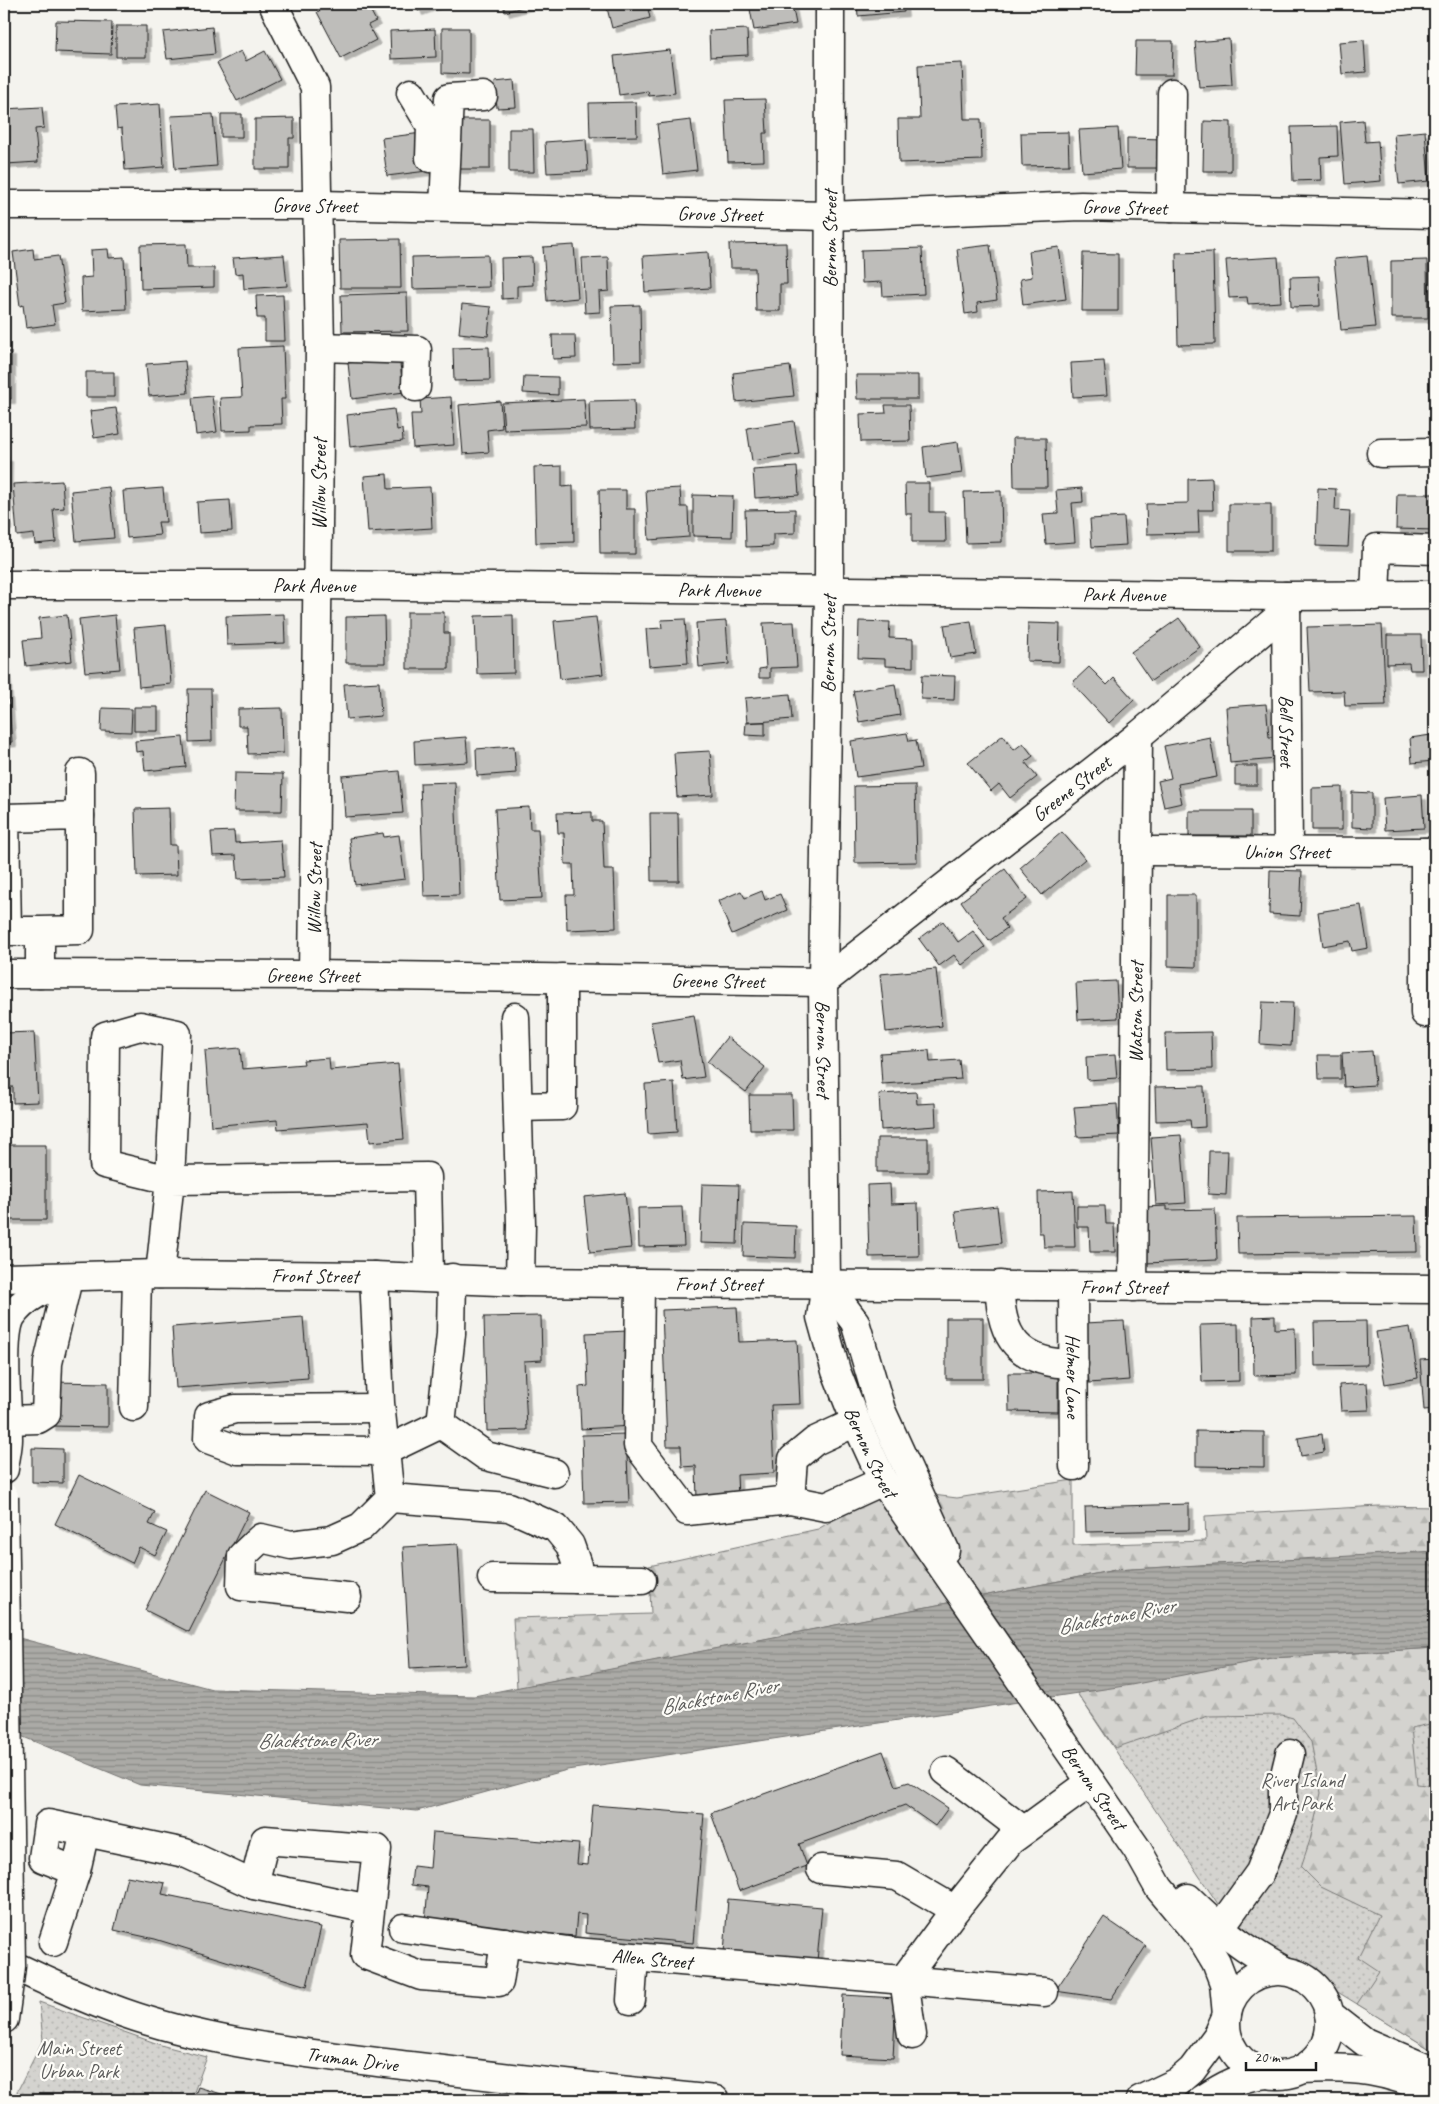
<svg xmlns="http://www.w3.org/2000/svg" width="1439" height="2104" font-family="Caveat,sans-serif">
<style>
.grass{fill:url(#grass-dots);stroke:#787876}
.forest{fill:url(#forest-firs);stroke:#787876}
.water{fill:url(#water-rules);stroke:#72716f}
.building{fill:#bebdba;stroke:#1c1c1c;filter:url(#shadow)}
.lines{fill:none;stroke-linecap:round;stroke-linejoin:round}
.minor-casing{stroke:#1c1c1c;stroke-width:31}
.major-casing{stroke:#1c1c1c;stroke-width:31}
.minor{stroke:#fdfcf7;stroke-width:28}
.major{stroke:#fdfcf7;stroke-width:28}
.major-bridge-casing{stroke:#1c1c1c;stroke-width:31;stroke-linecap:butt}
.major-bridge{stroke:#fdfcf7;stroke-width:28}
.labels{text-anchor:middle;stroke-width:4.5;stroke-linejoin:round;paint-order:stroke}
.street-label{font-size:20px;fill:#1c1c1c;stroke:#fdfcf7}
.park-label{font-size:20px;fill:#5c5c5b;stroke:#fdfcf7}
.water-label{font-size:21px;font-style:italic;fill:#5c5c5a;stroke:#fdfcf7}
</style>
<defs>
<pattern id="grass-dots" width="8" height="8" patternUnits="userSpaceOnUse" patternTransform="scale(1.25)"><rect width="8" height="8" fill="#d4d3cf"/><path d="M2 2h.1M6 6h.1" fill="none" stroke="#b5b5b1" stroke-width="1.8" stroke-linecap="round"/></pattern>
<pattern id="forest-firs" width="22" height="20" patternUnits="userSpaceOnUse" patternTransform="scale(1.25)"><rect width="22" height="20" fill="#d4d3cf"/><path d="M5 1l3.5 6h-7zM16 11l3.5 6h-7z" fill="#b5b5b1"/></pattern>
<pattern id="water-rules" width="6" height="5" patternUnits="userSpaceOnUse" patternTransform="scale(1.25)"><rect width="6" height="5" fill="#abaaa6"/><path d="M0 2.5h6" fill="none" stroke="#8a8a86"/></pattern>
<filter id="shadow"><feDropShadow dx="4.5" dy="4.5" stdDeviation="0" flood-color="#0004"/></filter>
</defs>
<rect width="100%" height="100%" fill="#f4f3ee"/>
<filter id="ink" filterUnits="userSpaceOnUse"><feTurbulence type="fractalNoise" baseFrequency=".02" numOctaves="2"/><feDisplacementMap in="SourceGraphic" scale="10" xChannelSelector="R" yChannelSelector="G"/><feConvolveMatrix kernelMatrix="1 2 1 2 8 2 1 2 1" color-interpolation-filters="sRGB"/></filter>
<g filter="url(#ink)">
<path class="grass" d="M1435,1648V2052L1268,1949L1218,1904L1077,1693Z
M39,2002L164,2046L207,2057L191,2100H13L43,2040Z"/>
<path class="forest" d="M1073,1480V1545L1206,1541L1205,1516L1379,1506L1435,1507V1552L1115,1570L517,1688L513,1618L651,1614L649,1566L818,1529L859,1505L901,1491L957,1498Z
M1435,1648V1723L1411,1728L1417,1784L1435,1786V2052L1357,2004L1379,1971L1358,1957L1379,1915L1321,1887L1301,1867L1310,1840L1321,1793L1311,1742L1293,1718L1282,1715L1208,1716L1115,1748L1077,1693L1271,1658Z"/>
<path class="water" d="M1435,1551V1648L1271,1658L1131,1685L567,1770L417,1811L140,1785L4,1729V1634L212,1689L474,1696L1115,1570Z"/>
<path class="building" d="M332,4H357L359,8L367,4L376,21L368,25L376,40L341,58L317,12Z
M415,4H437L418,11Z
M503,4H533L505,12Z
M606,4H647L650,18L612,28Z
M749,4H792L796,24L754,30Z
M857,4H903L904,12L858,16Z
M56,21L112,22L111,54L55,52Z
M116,26H146V57H116Z
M212,27L215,54L167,59L163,32Z
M442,28H469V74L442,73Z
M435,29L436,57L391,59L390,31Z
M747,29L748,55L710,57L709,31Z
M1229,39L1232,85L1199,87L1195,42Z
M1364,40L1366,72L1342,74L1339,42Z
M1136,41H1173L1172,75H1135Z
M670,50L675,93L649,96L648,91L619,95L614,56Z
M241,51L246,61L265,51L280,79L237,101L217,63Z
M962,63L964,119H981L982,160L899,163L898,119H920L918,65Z
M514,80L516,107L497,108L495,82Z
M765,99L767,133H763L764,161L728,162L725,100Z
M636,102L637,136L590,137L589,103Z
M160,104L164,167L125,170L122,128L117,129L115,107Z
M42,107L44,128L35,129L38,162L6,164L4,109Z
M213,114L217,166L175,169L171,116Z
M221,114H242V137H221Z
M294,118V138H289V169H255V119Z
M455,120H490V169H456Z
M691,120L697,170L663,174L657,124Z
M1363,120L1365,142L1378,141L1381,181L1345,184L1340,122Z
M1204,121L1231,122V171H1203Z
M1337,126L1338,156L1320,157L1321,180L1293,181L1291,127Z
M1118,128L1121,169L1082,172L1079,130Z
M509,129H533L534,172H509Z
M1425,131L1429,181L1399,184L1394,134Z
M1068,132L1069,165L1022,166L1021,133Z
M422,133L427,171L387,176L382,138Z
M1127,138L1164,139L1163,168H1127Z
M586,139L588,171L547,173L545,142Z
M400,239L401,288H340L339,240Z
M786,243L787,284H780V311H756L755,268H730L729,244Z
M186,244L187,268H214V287L141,289L140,245Z
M574,245L578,298L547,301L543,247Z
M990,245L997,300L977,303L978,312L965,314L957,249Z
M1059,247L1066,299L1023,305L1020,279L1032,277L1029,251Z
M922,248L924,294L883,296L882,282L862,283L861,250Z
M33,249L34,259L58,256L65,303L52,305L55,324L26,328L23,305L20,306L13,252Z
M108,249L109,258L124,257L126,309L82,311L81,278L92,277L91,250Z
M708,252L710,288L645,292L643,256Z
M1213,252L1215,344L1178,345L1176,253Z
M1083,253L1118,254V311H1082Z
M284,255L287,286L244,289L243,273L235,274L233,258Z
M488,255L489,287L413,289L412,257Z
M1367,256L1375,327L1341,330L1334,259Z
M532,257L533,285L517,286V298L502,299L501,258Z
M608,257L609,291L599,292L600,312L585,313L582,258Z
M1278,257L1281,302L1248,304L1247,297L1229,298L1226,260Z
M1427,260L1428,318H1391V261Z
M1319,276L1320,306L1291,307L1290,277Z
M407,293L408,331L342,332L341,295Z
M283,295L285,341H265V318H257L256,296Z
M462,304L491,307L488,336L459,333Z
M640,305L641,361L613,362L611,306Z
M552,335H575L576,358L553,359Z
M283,346L285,399H281L282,424L251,425V430L222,431L220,398L242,397L239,348Z
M489,347L490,380L454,381L453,348Z
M4,352H11V399H4Z
M399,357L404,392L352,399L348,363Z
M185,361L188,393L149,396L146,364Z
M1104,361L1107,395L1073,397L1071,363Z
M790,366L794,396L736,402L733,373Z
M86,372H114V397H86Z
M856,375H918V399H857Z
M524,376L558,377V395L523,393Z
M212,396L217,432L196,435L192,398Z
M451,397L454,445L413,448L411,414H421L420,399Z
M584,399L586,427L504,430L502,403Z
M634,400L635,429L590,430L589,401Z
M500,401L502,428L487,430L489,452L463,454L459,405Z
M885,405H909L910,441L861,442L860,414L886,413Z
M116,408L120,434L94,438L90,411Z
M394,409L397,430L402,429L403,441L350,447L347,415Z
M794,421L799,454L752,461L747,428Z
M1013,438H1046L1047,487H1014Z
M958,442L962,473L926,478L923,447Z
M4,457H8L7,526L4,525Z
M562,466V487L573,486L574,542L536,543L534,467Z
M797,467L799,495L755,498L753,470Z
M387,474L388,489L430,487L432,528L368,532L364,476Z
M1212,478L1213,510H1198L1199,533L1147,534L1146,504L1188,503V479Z
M62,481L64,508L53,509L56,542L35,544L34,534L17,536L13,484Z
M905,483H929V512H945L946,542H912V514H906Z
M109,487L114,538L76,541L71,491Z
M163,488L166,522H158L160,535L127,538L123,491Z
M680,488L681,507H688L689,537L649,540L646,490Z
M1082,488L1083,502L1072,503L1075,542L1046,544L1043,514L1058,513L1056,490Z
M1318,488L1336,489L1335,510L1350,511L1348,547L1316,546Z
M599,490H626V509H635V554H600Z
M1001,491L1002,542L966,543L964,492Z
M1397,494H1435V530L1396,529Z
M693,495L733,496L732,537L693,536Z
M230,500L232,531L199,533L197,502Z
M1229,504H1271V551H1229Z
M795,509V533L773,534V546L746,547L745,510Z
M1124,517L1126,545L1092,547L1090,519Z
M407,612H444V633H449V669H407Z
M284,614L285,643L227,645L226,616Z
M67,615L72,661L26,666L23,640L41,638L39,618Z
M115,615L120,669L85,672L79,619Z
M513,615L514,673L477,674L475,616Z
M384,616L385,663H346V617Z
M596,617L603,674L560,679L554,621Z
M1179,618L1200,647L1151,681L1131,652Z
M685,619L688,663L649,666L646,629L662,628L661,620Z
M726,621L729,664L699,667L696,623Z
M859,621L890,622L889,638L913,639V667L885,666V659L858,658Z
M971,621L976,654L950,658L944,625Z
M794,622L797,667L770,668V678H759V669L766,668L763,623Z
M1028,623L1060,624L1059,662L1027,661Z
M166,625L171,684L139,687L134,628Z
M1382,625L1386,705L1345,706L1344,691L1310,692L1307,627Z
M1387,635H1421L1422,670H1410L1409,663L1387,664Z
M4,645L12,742L4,743Z
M1089,667L1107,685L1114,678L1134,700L1109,723L1072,683Z
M922,675L955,676L954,700L921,699Z
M379,682L381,716L347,719L344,684Z
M895,684L900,715L859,722L853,691Z
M188,689H211L212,741L189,742Z
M790,694L792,719L747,723L745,698Z
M1266,704L1269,737H1274L1276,759L1230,763L1226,707Z
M134,707H158V731H134Z
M102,708L132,709L131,732L101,731Z
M282,708L283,753L248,754L247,726H238V709Z
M746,722H765V736L745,735Z
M907,733L909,741L916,740L921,768L856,777L851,741Z
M1003,735L1014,750L1023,743L1033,756L1025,762L1037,777L1010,798L999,784L991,791L968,763Z
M1431,735L1434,761L1412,763L1410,738Z
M183,737L186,767L145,771L143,751L136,752L135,741Z
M466,737L468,762L415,765L414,741Z
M1210,737L1217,777L1178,784L1182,803L1164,807L1158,781L1171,778L1164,746Z
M514,746L516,773L477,776L476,749Z
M710,751L713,795L677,797L674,753Z
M1235,766H1257V785H1235Z
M399,771L403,813L345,817L342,776Z
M235,773L283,774L282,811H234Z
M455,782L459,895L424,896L420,783Z
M915,785L917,862L855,863L854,786Z
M1342,787V830H1312V788Z
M1352,792L1372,793V828L1352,827Z
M1422,795L1424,828L1385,830L1383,798Z
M529,807L530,829H538L542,898L500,900L495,809Z
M169,808L170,845H176L177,875L137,876L135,809Z
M1189,811H1251V836H1189Z
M592,812V821H602L604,870H614L616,928L567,930L566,895H574L573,864H565L564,833H558L557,813Z
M650,813H678L679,881H651Z
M234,831L235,843L281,840L284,877L238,879L236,855L213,856L211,832Z
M1062,832L1085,859L1042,895L1020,868Z
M383,833L384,837L399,835L405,879L355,885L349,838Z
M1005,869L1027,899L1001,918L1007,928L989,941L961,901Z
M1270,870L1302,871L1300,916L1269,914Z
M741,891L745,898L762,891L765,900L780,894L787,910L732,934L718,901Z
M1168,895H1196V967L1168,966Z
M1361,905L1368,948L1352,951L1350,941L1323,946L1318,912Z
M943,921L958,942L973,931L985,947L962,965L954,955L939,966L919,939Z
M936,969L942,1026L886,1032L880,974Z
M1116,981L1118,1018L1078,1020L1076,983Z
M1262,1002L1293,1003L1291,1046L1260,1044Z
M694,1015L704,1077L683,1080L680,1060L658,1063L651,1022Z
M34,1032L38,1102L13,1103V1087H4V1033Z
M1211,1032L1212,1069L1166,1070L1165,1033Z
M727,1037L765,1067L746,1092L707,1062Z
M240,1048L242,1069L304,1064L303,1060L329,1058L330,1070L398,1064L404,1139L370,1142L368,1122L278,1129L277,1120L211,1126L205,1051Z
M929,1050L930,1062L959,1060L961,1079L882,1084L880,1053Z
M1372,1051L1375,1085L1344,1087L1342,1053Z
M1115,1055L1117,1078L1087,1080L1086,1057Z
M1318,1055H1341V1079H1319Z
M1435,1061V1099H1432L1429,1062Z
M674,1082L677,1132L648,1134L645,1084Z
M1204,1086L1205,1127L1191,1128L1190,1120L1156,1121L1155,1087Z
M916,1092L917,1104L935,1103L936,1126L881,1130L879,1094Z
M749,1095H792L793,1130H750Z
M1117,1104L1119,1135L1077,1137L1074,1107Z
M1181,1135L1186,1203L1156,1205L1151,1137Z
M877,1138H928V1172H877Z
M4,1145H46V1220H4Z
M1209,1151H1228L1226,1195L1208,1194Z
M702,1184L739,1185L737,1244L700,1243Z
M890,1184L891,1204L918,1203L919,1256L869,1257L867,1185Z
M1430,1185H1435V1218H1431Z
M1073,1191L1075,1247H1044L1043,1233H1039L1038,1192Z
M625,1193L631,1248L590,1252L584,1197Z
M997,1206L1001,1243L960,1248L955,1211Z
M1077,1206H1105L1106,1224H1114L1115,1252H1090L1089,1227H1077Z
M1167,1206V1210L1215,1209L1217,1260L1145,1263L1143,1207Z
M682,1207L684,1246L639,1247L638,1208Z
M1416,1216L1417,1252L1238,1254L1237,1218Z
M744,1224L796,1226L795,1258L743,1256Z
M737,1307L739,1342L797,1340L800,1404L771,1405L774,1473L737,1475L738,1498L697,1500L696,1466L682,1467L681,1446H667L662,1310Z
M541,1316L542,1360L524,1361L527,1430L487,1431L484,1317Z
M1275,1316V1329L1295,1328L1296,1375L1254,1376L1253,1317Z
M303,1317L308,1378L176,1388L172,1327Z
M946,1318H983V1379H946Z
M1124,1321L1129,1380L1089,1383L1085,1323Z
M1366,1321L1367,1365L1315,1366L1314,1322Z
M1238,1324L1239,1381L1202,1382L1200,1325Z
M1410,1327L1418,1378L1385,1384L1376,1332Z
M627,1331L631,1426L581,1429L579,1387L588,1386L586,1333Z
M1435,1359V1409L1424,1410L1420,1360Z
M1008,1373H1058V1412L1009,1411Z
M52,1382L108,1383V1427L51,1426Z
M1367,1383L1369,1410L1341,1411L1339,1385Z
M1196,1431L1264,1432V1467L1196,1466Z
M626,1434L629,1502L584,1503L582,1435Z
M1322,1434L1324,1452L1301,1456L1298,1438Z
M32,1448L63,1449V1483L32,1482Z
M79,1475L155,1512L149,1524L167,1532L155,1555L139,1547L132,1563L55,1524Z
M205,1490L249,1512L189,1632L145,1610Z
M1189,1504V1530L1086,1532L1085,1507Z
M458,1544L465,1665L410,1668L403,1547Z
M883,1751L896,1786L909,1782L948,1808L935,1826L905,1805L799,1844L807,1866L739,1891L711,1813Z
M593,1805L704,1814L693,1943L585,1933L586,1915L577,1914L575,1936L425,1923L428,1887L411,1885L413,1866L430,1868L433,1832L579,1844L577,1864L588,1865Z
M127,1876L165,1883L162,1894L321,1927L307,1986L155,1939L114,1930Z
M728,1899L822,1907L817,1961L724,1953Z
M1104,1917L1146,1946L1111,1999L1055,1991Z
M843,1995L896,1998L893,2058L840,2055Z
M198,2087L225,2095L223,2100H193Z"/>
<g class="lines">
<defs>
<g id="minor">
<path d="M273,4L315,87L320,347L313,975"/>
<path d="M411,93L431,126L430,158"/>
<path id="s1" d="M4,205H319L829,216L1081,206L1435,214"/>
<path d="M444,207L449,98L483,96"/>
<path d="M1171,208L1172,93"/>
<path d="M320,347L417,350L416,387"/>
<path d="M1381,453L1435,452"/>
<path id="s2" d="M829,590L830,4"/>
<path id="s3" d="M1286,596L1288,852"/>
<path d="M1375,596L1377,548L1435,550"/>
<path d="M80,773V816"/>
<path id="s4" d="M1139,851L1435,852"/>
<path d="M40,931H7L5,818L80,816V930L40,931V974"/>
<path d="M1425,1013V852"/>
<path d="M515,1017L521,1224L520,1282"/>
<path d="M518,1107L562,1106V978"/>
<path d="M160,1274L170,1180L177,1034L140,1026L105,1036L104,1164L170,1180L427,1177L429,1277"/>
<path id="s5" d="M4,1278L160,1274L374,1276L520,1282L640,1283L1435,1289"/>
<path d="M640,1283L638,1446L687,1511L790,1500L826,1507L883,1481"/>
<path d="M1000,1285C999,1337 1019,1364 1074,1364"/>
<path id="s6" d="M1073,1286L1074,1466"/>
<path id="s7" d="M1133,1287L1138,736"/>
<path d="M134,1407L137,1275"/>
<path d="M380,1408L235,1409L209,1416L208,1439L238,1450L385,1451L441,1424L451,1334L452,1278"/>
<path d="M8,1420L38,1419L46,1414L48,1363L68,1279"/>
<path d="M441,1424L486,1456L554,1473"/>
<path d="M390,1498L509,1507L556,1528L570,1545L577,1565V1579L492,1578"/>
<path d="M790,1500L793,1459L815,1441L856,1422"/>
<path d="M577,1579L642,1580"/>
<path d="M347,1597L241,1586L242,1556L261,1538L291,1545L332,1540L361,1527L390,1498L380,1403L374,1276"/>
<path d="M946,1771L1023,1830"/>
<path d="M85,1831L76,1871L43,1858L48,1824L185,1853L254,1885L369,1909"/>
<path d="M821,1869L897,1876L955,1910"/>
<path d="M254,1885L265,1840L377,1849L365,1955L421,1976L499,1982L505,1942"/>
<path id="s8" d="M403,1928L575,1952L1044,1992"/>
<path d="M1219,1929L1260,1872L1283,1814V1783L1290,1754"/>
<path d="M53,1942L76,1871"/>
<path d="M631,2000L634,1958"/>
<path d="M912,2035L904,1979L955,1910L1010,1841L1091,1782"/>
<path d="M541,2100L542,2082"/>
</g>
<g id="major">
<path id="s9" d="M4,585H318L1286,596L1435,595"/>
<path id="s10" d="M829,590L823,982L826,1284L821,1317L836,1371L856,1422L883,1481L1137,1849L1159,1888L1204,1942L1216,1962L1224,1983L1227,2015L1218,2035L1192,2070L1178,2082L1140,2100"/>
<path id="s11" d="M4,974L313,975L823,982L1138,736L1286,611"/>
<path d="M826,1284L855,1322L881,1410L945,1550"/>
<path d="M4,1469C5,1459 8,1448 8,1439C8,1411 0,1339 11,1317C24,1296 52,1286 74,1277"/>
<path d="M1188,1898C1220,1930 1244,1949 1283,1970"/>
<path id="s12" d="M4,1961C47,1982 90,2002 136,2017C227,2047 324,2055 418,2067C517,2079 616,2090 715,2100"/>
<circle cx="1278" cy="2023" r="52"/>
<path d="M1329,2014L1365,2042L1435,2072"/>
<path d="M4,2019L9,1983"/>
<path d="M1302,2069C1354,2066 1387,2070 1435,2092"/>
<path d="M1202,2100C1223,2086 1241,2076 1267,2074"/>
</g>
</defs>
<use href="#minor" class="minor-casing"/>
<use href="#major" class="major-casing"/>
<use href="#minor" class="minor"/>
<use href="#major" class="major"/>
<defs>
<path id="major-bridge" d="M4,1497L11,1966L9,1983"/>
</defs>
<use href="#major-bridge" class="major-bridge-casing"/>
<use href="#major-bridge" class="major-bridge"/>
</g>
</g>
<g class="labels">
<g class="street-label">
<text dy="7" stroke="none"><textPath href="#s1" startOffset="311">Grove Street</textPath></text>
<text dy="7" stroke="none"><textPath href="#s1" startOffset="1121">Grove Street</textPath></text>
<text dy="7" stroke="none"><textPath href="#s1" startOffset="716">Grove Street</textPath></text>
<text dy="7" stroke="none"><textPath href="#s2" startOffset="351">Bernon Street</textPath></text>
<text transform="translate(319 484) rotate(-90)" y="7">Willow Street</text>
<text dy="7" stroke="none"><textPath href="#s9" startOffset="310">Park Avenue</textPath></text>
<text dy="7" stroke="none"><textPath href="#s9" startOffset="715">Park Avenue</textPath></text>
<text dy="7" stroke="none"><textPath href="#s9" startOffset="1120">Park Avenue</textPath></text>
<text transform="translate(828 644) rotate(-89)" y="7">Bernon Street</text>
<text dy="7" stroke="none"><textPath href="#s3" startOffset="135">Bell Street</textPath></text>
<text dy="7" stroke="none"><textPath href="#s11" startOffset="1134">Greene Street</textPath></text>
<text dy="7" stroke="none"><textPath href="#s4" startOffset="148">Union Street</textPath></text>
<text transform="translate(314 889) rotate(-89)" y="7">Willow Street</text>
<text dy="7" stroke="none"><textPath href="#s11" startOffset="309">Greene Street</textPath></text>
<text dy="7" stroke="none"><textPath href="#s11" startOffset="714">Greene Street</textPath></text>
<text dy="7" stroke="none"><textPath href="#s7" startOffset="275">Watson Street</textPath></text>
<text dy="7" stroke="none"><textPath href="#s10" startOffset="459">Bernon Street</textPath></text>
<text dy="7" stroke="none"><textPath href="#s5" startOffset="311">Front Street</textPath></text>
<text dy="7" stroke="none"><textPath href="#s5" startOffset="715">Front Street</textPath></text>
<text dy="7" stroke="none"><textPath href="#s5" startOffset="1120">Front Street</textPath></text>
<text dy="7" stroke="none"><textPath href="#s6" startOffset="90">Helmer Lane</textPath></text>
<text dy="7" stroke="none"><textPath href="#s10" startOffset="872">Bernon Street</textPath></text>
<text dy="7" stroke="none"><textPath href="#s10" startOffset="1275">Bernon Street</textPath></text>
<text dy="7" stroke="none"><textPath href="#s8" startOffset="251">Allen Street</textPath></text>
<text dy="7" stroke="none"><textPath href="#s12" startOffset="364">Truman Drive</textPath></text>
</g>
<g class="park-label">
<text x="1302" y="1787">River Island<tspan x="1302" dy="23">Art Park</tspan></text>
<text x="79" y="2055">Main Street<tspan x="79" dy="23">Urban Park</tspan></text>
</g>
<g class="water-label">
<text transform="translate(1116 1616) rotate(-11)" y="7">Blackstone River</text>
<text transform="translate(719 1696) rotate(-11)" y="7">Blackstone River</text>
<text transform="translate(317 1740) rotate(-1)" y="7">Blackstone River</text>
</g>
</g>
<rect width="1439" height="2104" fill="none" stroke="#fdfcf7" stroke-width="20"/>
<rect x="10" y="10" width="1419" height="2084" fill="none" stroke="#1c1c1c" stroke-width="2" filter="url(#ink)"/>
<path d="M1246 2062v8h70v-8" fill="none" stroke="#1c1c1c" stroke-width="2.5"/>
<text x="1254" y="2062" font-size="15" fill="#1c1c1c" stroke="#fdfcf7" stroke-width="4" paint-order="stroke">20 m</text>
</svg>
